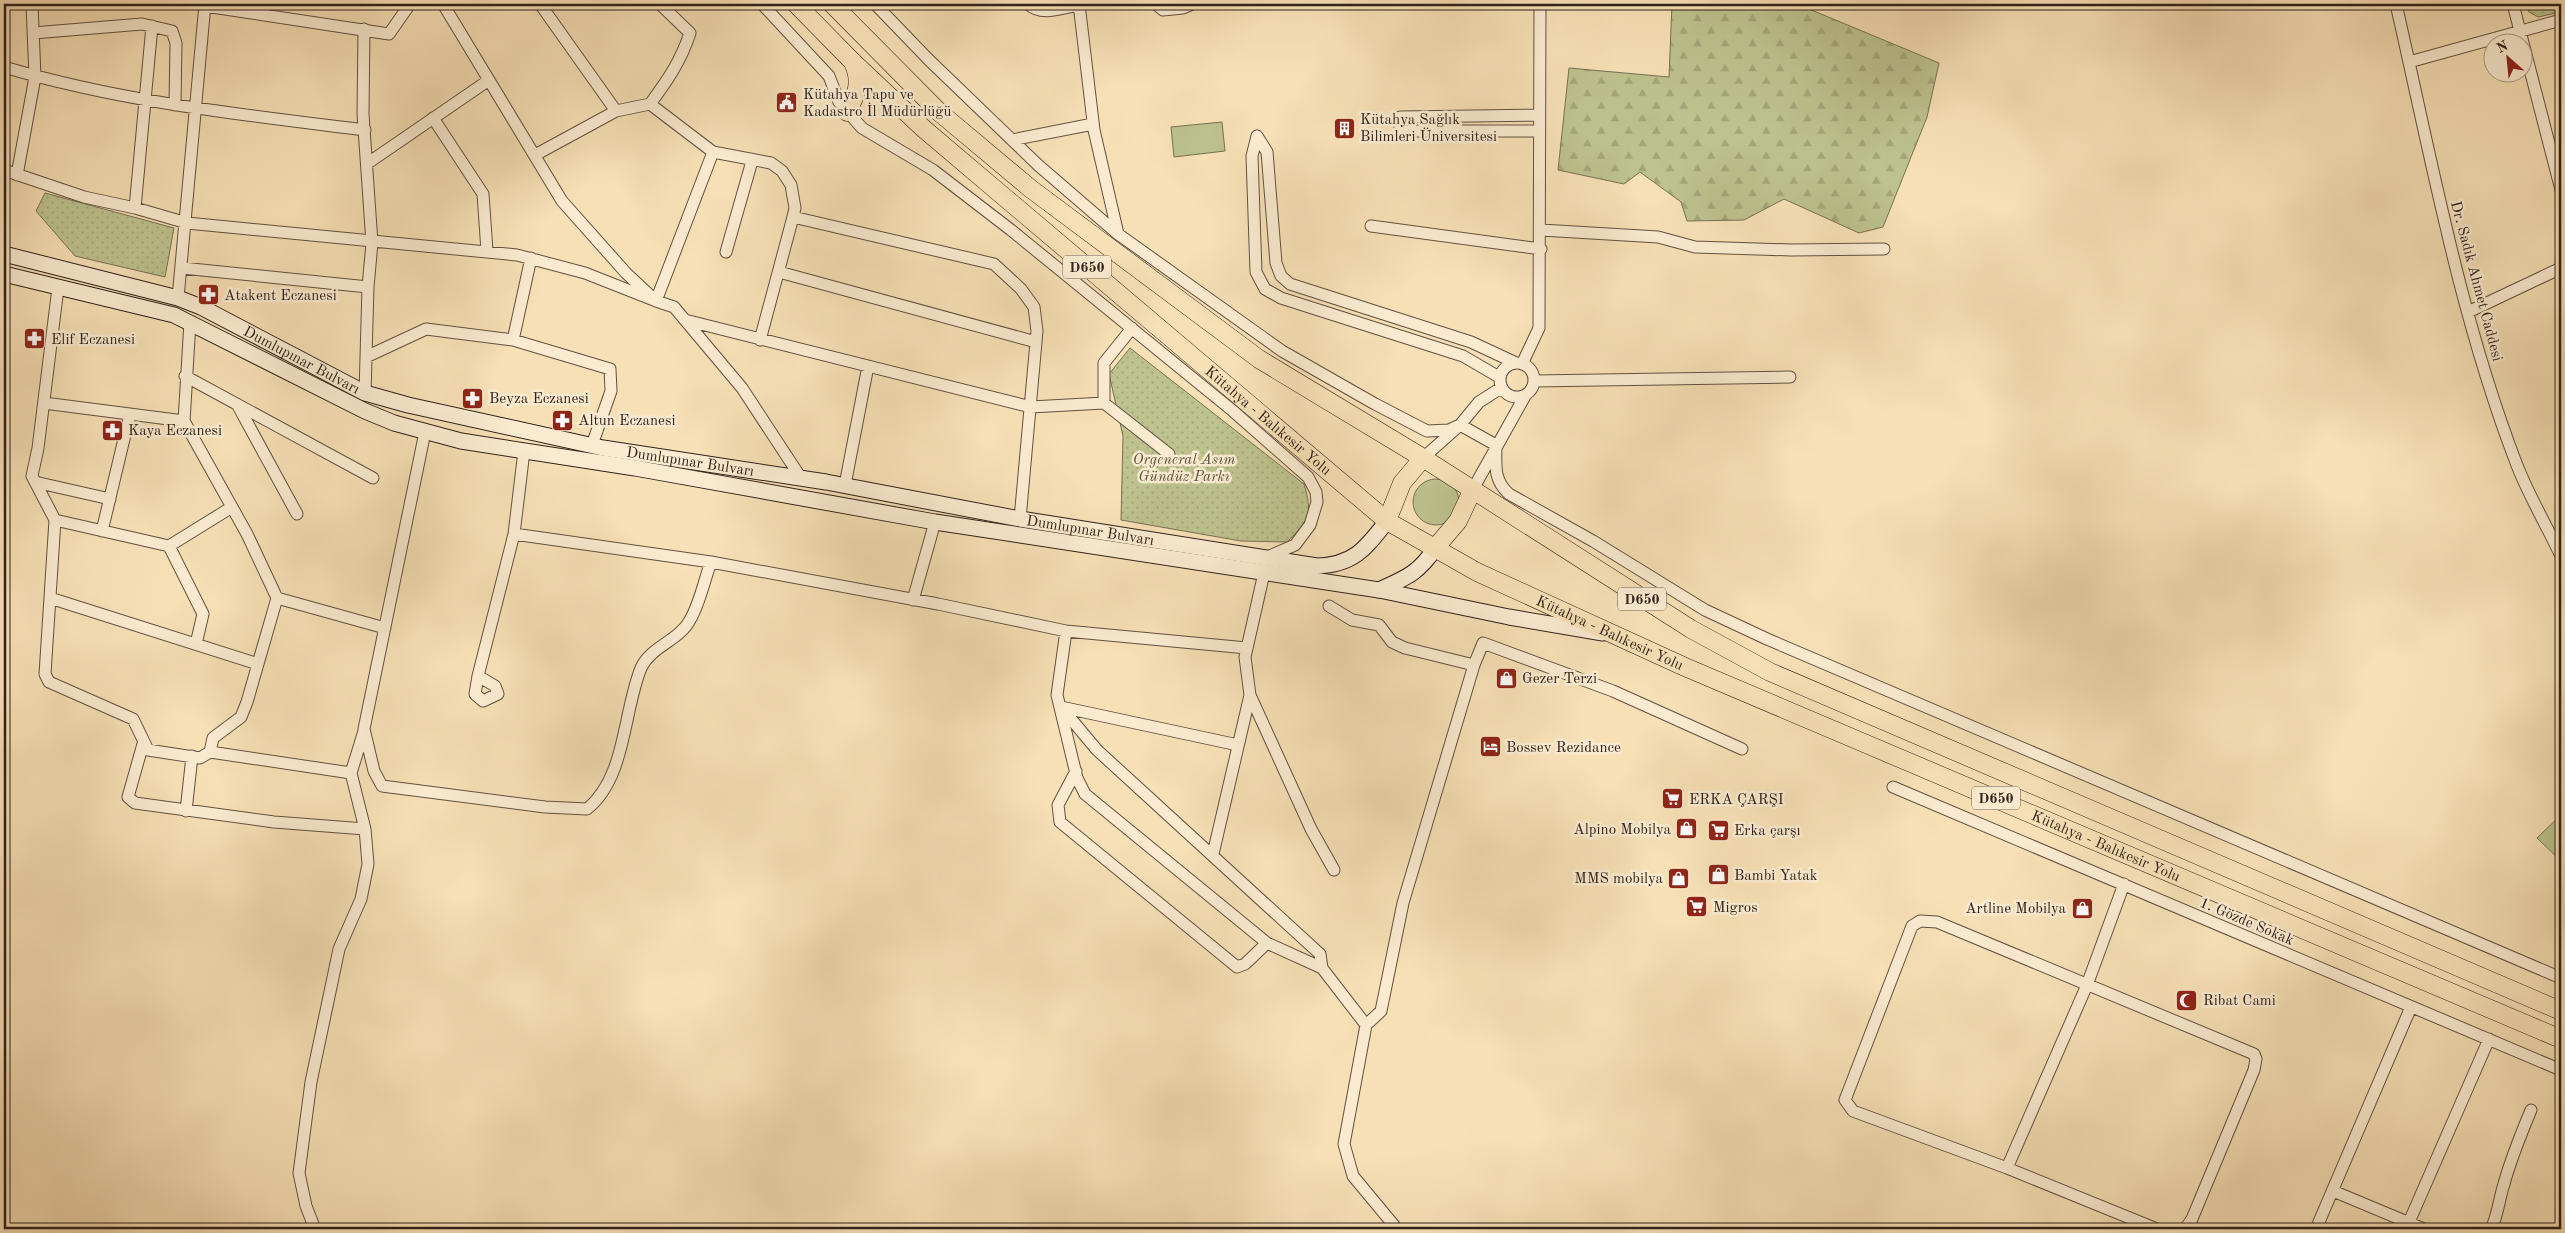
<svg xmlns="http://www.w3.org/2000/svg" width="2565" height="1233" font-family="'Old Standard TT',serif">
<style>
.grass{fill:#bdc28e;stroke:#777154}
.forest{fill:url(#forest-firs);stroke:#777154}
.park{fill:url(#park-dots);stroke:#777154}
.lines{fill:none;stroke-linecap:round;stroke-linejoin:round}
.minor-casing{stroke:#625041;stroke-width:13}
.secondary-casing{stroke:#31201a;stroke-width:17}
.trunk-casing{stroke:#31201a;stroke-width:19}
.minor{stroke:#faebd0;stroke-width:11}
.secondary{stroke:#faebd0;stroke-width:15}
.trunk{stroke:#f7e0b6;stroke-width:18}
.labels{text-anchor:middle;stroke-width:5;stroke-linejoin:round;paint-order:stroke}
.shield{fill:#faebd0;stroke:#6d5d51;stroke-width:1}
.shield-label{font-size:14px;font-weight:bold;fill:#31201a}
.poi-label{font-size:15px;fill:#31201a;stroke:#faebd0;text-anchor:start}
.street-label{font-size:15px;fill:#31201a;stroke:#faebd0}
.park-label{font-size:15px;font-style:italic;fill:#5b513d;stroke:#faebd0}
</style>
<defs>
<pattern id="forest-firs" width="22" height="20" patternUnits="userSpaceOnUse" patternTransform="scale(1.25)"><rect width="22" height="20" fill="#bdc28e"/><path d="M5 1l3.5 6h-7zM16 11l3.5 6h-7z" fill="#a3a67a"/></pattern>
<pattern id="park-dots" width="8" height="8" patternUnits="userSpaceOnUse" patternTransform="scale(1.25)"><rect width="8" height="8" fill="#bdc28e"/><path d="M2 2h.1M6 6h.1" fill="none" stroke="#a3a67a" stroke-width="1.8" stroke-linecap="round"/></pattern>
</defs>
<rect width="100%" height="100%" fill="#f7e0b6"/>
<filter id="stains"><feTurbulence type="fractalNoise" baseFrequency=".004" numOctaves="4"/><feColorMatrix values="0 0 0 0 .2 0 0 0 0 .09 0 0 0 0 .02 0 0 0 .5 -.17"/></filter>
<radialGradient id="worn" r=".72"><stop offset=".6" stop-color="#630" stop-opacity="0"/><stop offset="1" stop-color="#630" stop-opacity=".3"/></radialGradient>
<path class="grass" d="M1222,122L1225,151L1174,157L1171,127Z
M1413 502a23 23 0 1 1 46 0a23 23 0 1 1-46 0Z
M2561,815V861L2537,838Z"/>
<path class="forest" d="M1672,4H1797L1939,63L1927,117L1883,227L1859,233L1784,199L1744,220L1687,221L1681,202L1640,172L1624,184L1558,170L1569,68L1669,77Z"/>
<path class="park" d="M2527,4H2561V12L2538,17L2529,12Z
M45,193L174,228L165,277L75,256L36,211Z
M1130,348L1304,484C1313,514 1309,520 1287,542L1241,541L1121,520L1123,436L1109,374Z"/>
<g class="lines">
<defs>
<path id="minor" d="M443,4L562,201L626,273L656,301L674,307L742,388L801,478
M540,4L616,111
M762,4L829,76L839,102L862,128L933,170L1011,230L1233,411L1308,477L1316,492L1317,502L1310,525L1295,545L1265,558
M875,4L929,60L1038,165L1118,234L1282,351L1375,404L1427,431L1449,430L1460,425L1496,445C1496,465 1493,480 1509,494L1593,541L1705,610L1767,639L2561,978
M1028,4C1042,17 1061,8 1079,5
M1079,4L1094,130L1118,234
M1156,4L1163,10L1183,8L1192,4
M2396,4C2431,157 2459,313 2515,460C2527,493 2546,524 2561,556
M2513,4L2561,190
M205,6L389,34L410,4
M364,29L363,114L372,243L368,287L365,393
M33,33L142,24L172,31L176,43L175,105
M2409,62L2561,20
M4,67C121,102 244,115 365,130
M650,104L713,152
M1538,115L1400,117V131H1538
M433,118L483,194L487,251
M1257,136L1252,156L1256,272L1265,289L1281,298L1463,356L1499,377
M1257,136L1267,152L1276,263L1281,276L1290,284L1471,342L1516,363
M1012,140L1093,124
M535,155L616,111L650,104C667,81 681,61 690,33L660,4
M368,163L489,80
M4,170L84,197L135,208L187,223L517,255L585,273L656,301L713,152L771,163L782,171L791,185L795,208L793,217L760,340
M17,175L35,77L32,4
M135,208L152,26
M793,217L994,264L1021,289L1034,307L1037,331L1020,519
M1371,226L1541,249
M1541,230L1658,237L1695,247L1791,250L1884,249
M726,252L752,161
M182,268L368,287
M779,272L1036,342
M58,288L38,448L32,476L55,520L45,674L49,682L133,719L148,750L200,758L210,752L213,738L241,717L247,702L277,598L247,534L184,421L190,322
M178,298L205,4
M2468,312L2561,268
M685,320L1031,407L1104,403
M1132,328L1104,363V403L1169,454
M513,340L531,258
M368,356L426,329L513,340L610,369L611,391L592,445
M1500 380a17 17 0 1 1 34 0a17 17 0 1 1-34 0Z
M1522,364L1539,328L1540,4
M185,376L373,478
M1534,381L1790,377
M44,403L184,421
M237,404L297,514
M425,432L364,729L374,771L382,786L545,807L587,809C626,778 623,712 641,668C651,646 679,641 690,620C700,603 704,581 711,562
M1423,458L1460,425L1479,402L1501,388
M35,482L110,499
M845,485L868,366
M1473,489L1525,396
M55,520L169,546L232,507
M102,531L130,414
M514,534L711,562L938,604L1066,631L1247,648
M169,546L203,614L196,644
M1264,573L1245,657L1250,695L1311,829L1334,870
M50,598L258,664
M277,598L385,628
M913,600L935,522
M1066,631L1057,695L1077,778L1085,794L1267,943L1322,968L1366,1025L1381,1011L1403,903L1474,665L1405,648L1392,642L1379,625L1352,620L1329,606
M1474,665L1483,643L1613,691L1742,749
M478,676L495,686L498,694L483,701L475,694L478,676L514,534L524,451
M143,744L128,797L135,803L274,822L365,829
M1238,745L1061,707L1097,750L1320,954L1322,968
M210,752L351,773
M1076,771L1058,805L1060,822L1237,967L1245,964L1267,943
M1893,787L2561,1070
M186,811L192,756
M1213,854L1250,695
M1366,1025L1344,1144L1353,1176L1397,1229
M2007,1168L2087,985L2124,884
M2333,1191L2424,1229
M315,1229L306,1206L299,1173L311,1082L339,949L361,899L368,864L365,829L351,773L364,731
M2157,1229L2007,1168L1853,1111L1845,1100L1912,926L1920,921L1937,922L2254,1054L2256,1059L2254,1070L2192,1219L2185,1229
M2316,1229L2411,1007
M2406,1229L2489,1039
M2491,1229C2498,1215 2499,1199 2504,1184C2511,1158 2521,1134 2531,1110"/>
<g id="secondary">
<path id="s1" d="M4,254L178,298L201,307L365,393L408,405L603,448L826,482L1020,519L1317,566C1354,565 1366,548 1387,521"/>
<path d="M4,274L174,315L365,411L394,423L461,441L635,468L935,522L1379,590L1509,617L1603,633"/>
<path d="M1379,590C1406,578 1419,573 1436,547"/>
</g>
<g id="trunk">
<path id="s2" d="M796,4L853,62L924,129L1387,521L1477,572L1685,667L2561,1039"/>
<path d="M832,4L939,112L1031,189L1259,359L1423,458L1691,629L1770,672L2561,1011"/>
<path d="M847,112C857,94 862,82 853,62"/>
<path d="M1387,521L1402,483L1423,458"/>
<path d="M1436,547L1458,521L1473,489"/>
</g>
</defs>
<use href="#minor" class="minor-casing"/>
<use href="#secondary" class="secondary-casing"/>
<use href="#trunk" class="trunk-casing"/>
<use href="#minor" class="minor"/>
<use href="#secondary" class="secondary"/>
<use href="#trunk" class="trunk"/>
</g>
<defs>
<symbol id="civic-square" viewBox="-11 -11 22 22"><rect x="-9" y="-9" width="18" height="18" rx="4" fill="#8f2418" stroke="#faebd0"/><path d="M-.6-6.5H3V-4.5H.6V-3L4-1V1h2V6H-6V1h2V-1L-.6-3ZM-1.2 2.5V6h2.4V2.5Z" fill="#fff"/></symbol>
<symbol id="building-square" viewBox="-11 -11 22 22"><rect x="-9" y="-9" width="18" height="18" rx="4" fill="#8f2418" stroke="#faebd0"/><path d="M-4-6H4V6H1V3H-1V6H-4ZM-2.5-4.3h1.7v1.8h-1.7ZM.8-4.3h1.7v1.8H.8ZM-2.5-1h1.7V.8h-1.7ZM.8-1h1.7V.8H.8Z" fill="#fff"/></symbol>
<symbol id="pharmacy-square" viewBox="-11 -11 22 22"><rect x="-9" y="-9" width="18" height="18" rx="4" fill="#8f2418" stroke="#faebd0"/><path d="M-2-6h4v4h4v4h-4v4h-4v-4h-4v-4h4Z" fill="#fff"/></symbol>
<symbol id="shop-square" viewBox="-11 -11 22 22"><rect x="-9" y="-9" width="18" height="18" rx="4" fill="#8f2418" stroke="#faebd0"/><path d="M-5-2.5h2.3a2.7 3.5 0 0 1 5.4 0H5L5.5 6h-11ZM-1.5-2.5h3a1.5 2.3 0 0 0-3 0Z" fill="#fff"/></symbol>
<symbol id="hotel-square" viewBox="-11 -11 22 22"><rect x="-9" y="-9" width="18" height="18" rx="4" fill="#8f2418" stroke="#faebd0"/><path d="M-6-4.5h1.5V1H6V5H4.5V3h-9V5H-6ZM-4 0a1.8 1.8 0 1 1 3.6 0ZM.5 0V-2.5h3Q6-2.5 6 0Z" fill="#fff"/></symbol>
<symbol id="supermarket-square" viewBox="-11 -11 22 22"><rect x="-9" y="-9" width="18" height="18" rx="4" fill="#8f2418" stroke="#faebd0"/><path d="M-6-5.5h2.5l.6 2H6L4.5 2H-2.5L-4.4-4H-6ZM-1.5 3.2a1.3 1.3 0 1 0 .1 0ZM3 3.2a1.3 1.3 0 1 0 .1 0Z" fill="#fff"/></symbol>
<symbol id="mosque-square" viewBox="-11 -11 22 22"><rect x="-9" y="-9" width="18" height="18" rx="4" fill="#8f2418" stroke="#faebd0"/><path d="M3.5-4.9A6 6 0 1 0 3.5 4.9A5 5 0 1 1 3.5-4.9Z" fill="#fff"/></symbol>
</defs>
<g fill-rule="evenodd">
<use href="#civic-square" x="774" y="90" width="25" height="25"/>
<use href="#building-square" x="1332" y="116" width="25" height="25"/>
<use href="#pharmacy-square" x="196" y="282" width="25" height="25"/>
<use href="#pharmacy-square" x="22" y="326" width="25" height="25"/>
<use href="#pharmacy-square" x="460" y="386" width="25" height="25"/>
<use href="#pharmacy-square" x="550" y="408" width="25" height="25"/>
<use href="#pharmacy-square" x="100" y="418" width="25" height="25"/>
<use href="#shop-square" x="1494" y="666" width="25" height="25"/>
<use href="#hotel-square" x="1478" y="734" width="25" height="25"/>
<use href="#supermarket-square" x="1660" y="786" width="25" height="25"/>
<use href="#shop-square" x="1674" y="816" width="25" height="25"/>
<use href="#supermarket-square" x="1706" y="818" width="25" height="25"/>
<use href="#shop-square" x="1706" y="862" width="25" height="25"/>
<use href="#shop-square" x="1666" y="866" width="25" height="25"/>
<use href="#supermarket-square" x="1684" y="894" width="25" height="25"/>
<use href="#shop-square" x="2070" y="896" width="25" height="25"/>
<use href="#mosque-square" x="2174" y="988" width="25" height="25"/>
</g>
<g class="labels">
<g class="shield">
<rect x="1063" y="255.5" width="48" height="23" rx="4"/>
<rect x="1618" y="587.5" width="48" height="23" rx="4"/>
<rect x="1972" y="786.5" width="48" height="23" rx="4"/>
</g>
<g class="shield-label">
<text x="1087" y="272">D650</text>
<text x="1642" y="604">D650</text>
<text x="1996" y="803">D650</text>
</g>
<g class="poi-label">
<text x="803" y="99">Kütahya Tapu ve<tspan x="803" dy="17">Kadastro İl Müdürlüğü</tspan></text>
<text x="1360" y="124">Kütahya Sağlık<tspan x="1360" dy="17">Bilimleri Üniversitesi</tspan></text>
<text x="224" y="300">Atakent Eczanesi</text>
<text x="51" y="344">Elif Eczanesi</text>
<text x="489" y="403">Beyza Eczanesi</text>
<text x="578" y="425">Altun Eczanesi</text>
<text x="128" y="435">Kaya Eczanesi</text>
<text x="1522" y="683">Gezer Terzi</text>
<text x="1506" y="752">Bossev Rezidance</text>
<text x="1689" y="804">ERKA ÇARŞI</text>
<text x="1671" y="834" text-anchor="end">Alpino Mobilya</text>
<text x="1734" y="835">Erka çarşı</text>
<text x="1734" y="880">Bambi Yatak</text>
<text x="1663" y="883" text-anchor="end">MMS mobilya</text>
<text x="1713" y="912">Migros</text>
<text x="2066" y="913" text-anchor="end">Artline Mobilya</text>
<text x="2203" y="1005">Ribat Cami</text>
</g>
<g class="street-label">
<text transform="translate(2477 281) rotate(75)" y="5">Dr. Sadık Ahmet Caddesi</text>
<text dy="5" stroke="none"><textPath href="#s1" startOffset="318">Dumlupınar Bulvarı</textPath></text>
<text dy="5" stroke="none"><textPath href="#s2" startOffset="630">Kütahya - Balıkesir Yolu</textPath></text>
<text dy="5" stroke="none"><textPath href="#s1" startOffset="722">Dumlupınar Bulvarı</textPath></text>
<text dy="5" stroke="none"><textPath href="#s1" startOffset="1128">Dumlupınar Bulvarı</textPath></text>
<text dy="5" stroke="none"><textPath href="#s2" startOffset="1035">Kütahya - Balıkesir Yolu</textPath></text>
<text dy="5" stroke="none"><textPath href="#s2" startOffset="1575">Kütahya - Balıkesir Yolu</textPath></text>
<text transform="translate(2247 921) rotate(23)" y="5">1. Gözde Sokak</text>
</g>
<g class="park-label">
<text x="1184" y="464">Orgeneral Asım<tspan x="1184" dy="17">Gündüz Parkı</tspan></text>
</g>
</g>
<rect width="2565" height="1233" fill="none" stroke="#f7e0b6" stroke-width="20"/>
<rect x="5" y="5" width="2555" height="1223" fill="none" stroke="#31201a" stroke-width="2.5"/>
<rect x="10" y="10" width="2545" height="1213" fill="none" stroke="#31201a"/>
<g transform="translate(2508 58) rotate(333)"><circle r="24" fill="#faebd0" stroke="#aa9a87"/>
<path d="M0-4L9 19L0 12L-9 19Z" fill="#8f2418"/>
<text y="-8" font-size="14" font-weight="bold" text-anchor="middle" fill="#31201a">N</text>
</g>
<rect width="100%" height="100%" filter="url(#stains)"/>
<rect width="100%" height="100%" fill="url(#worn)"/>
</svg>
